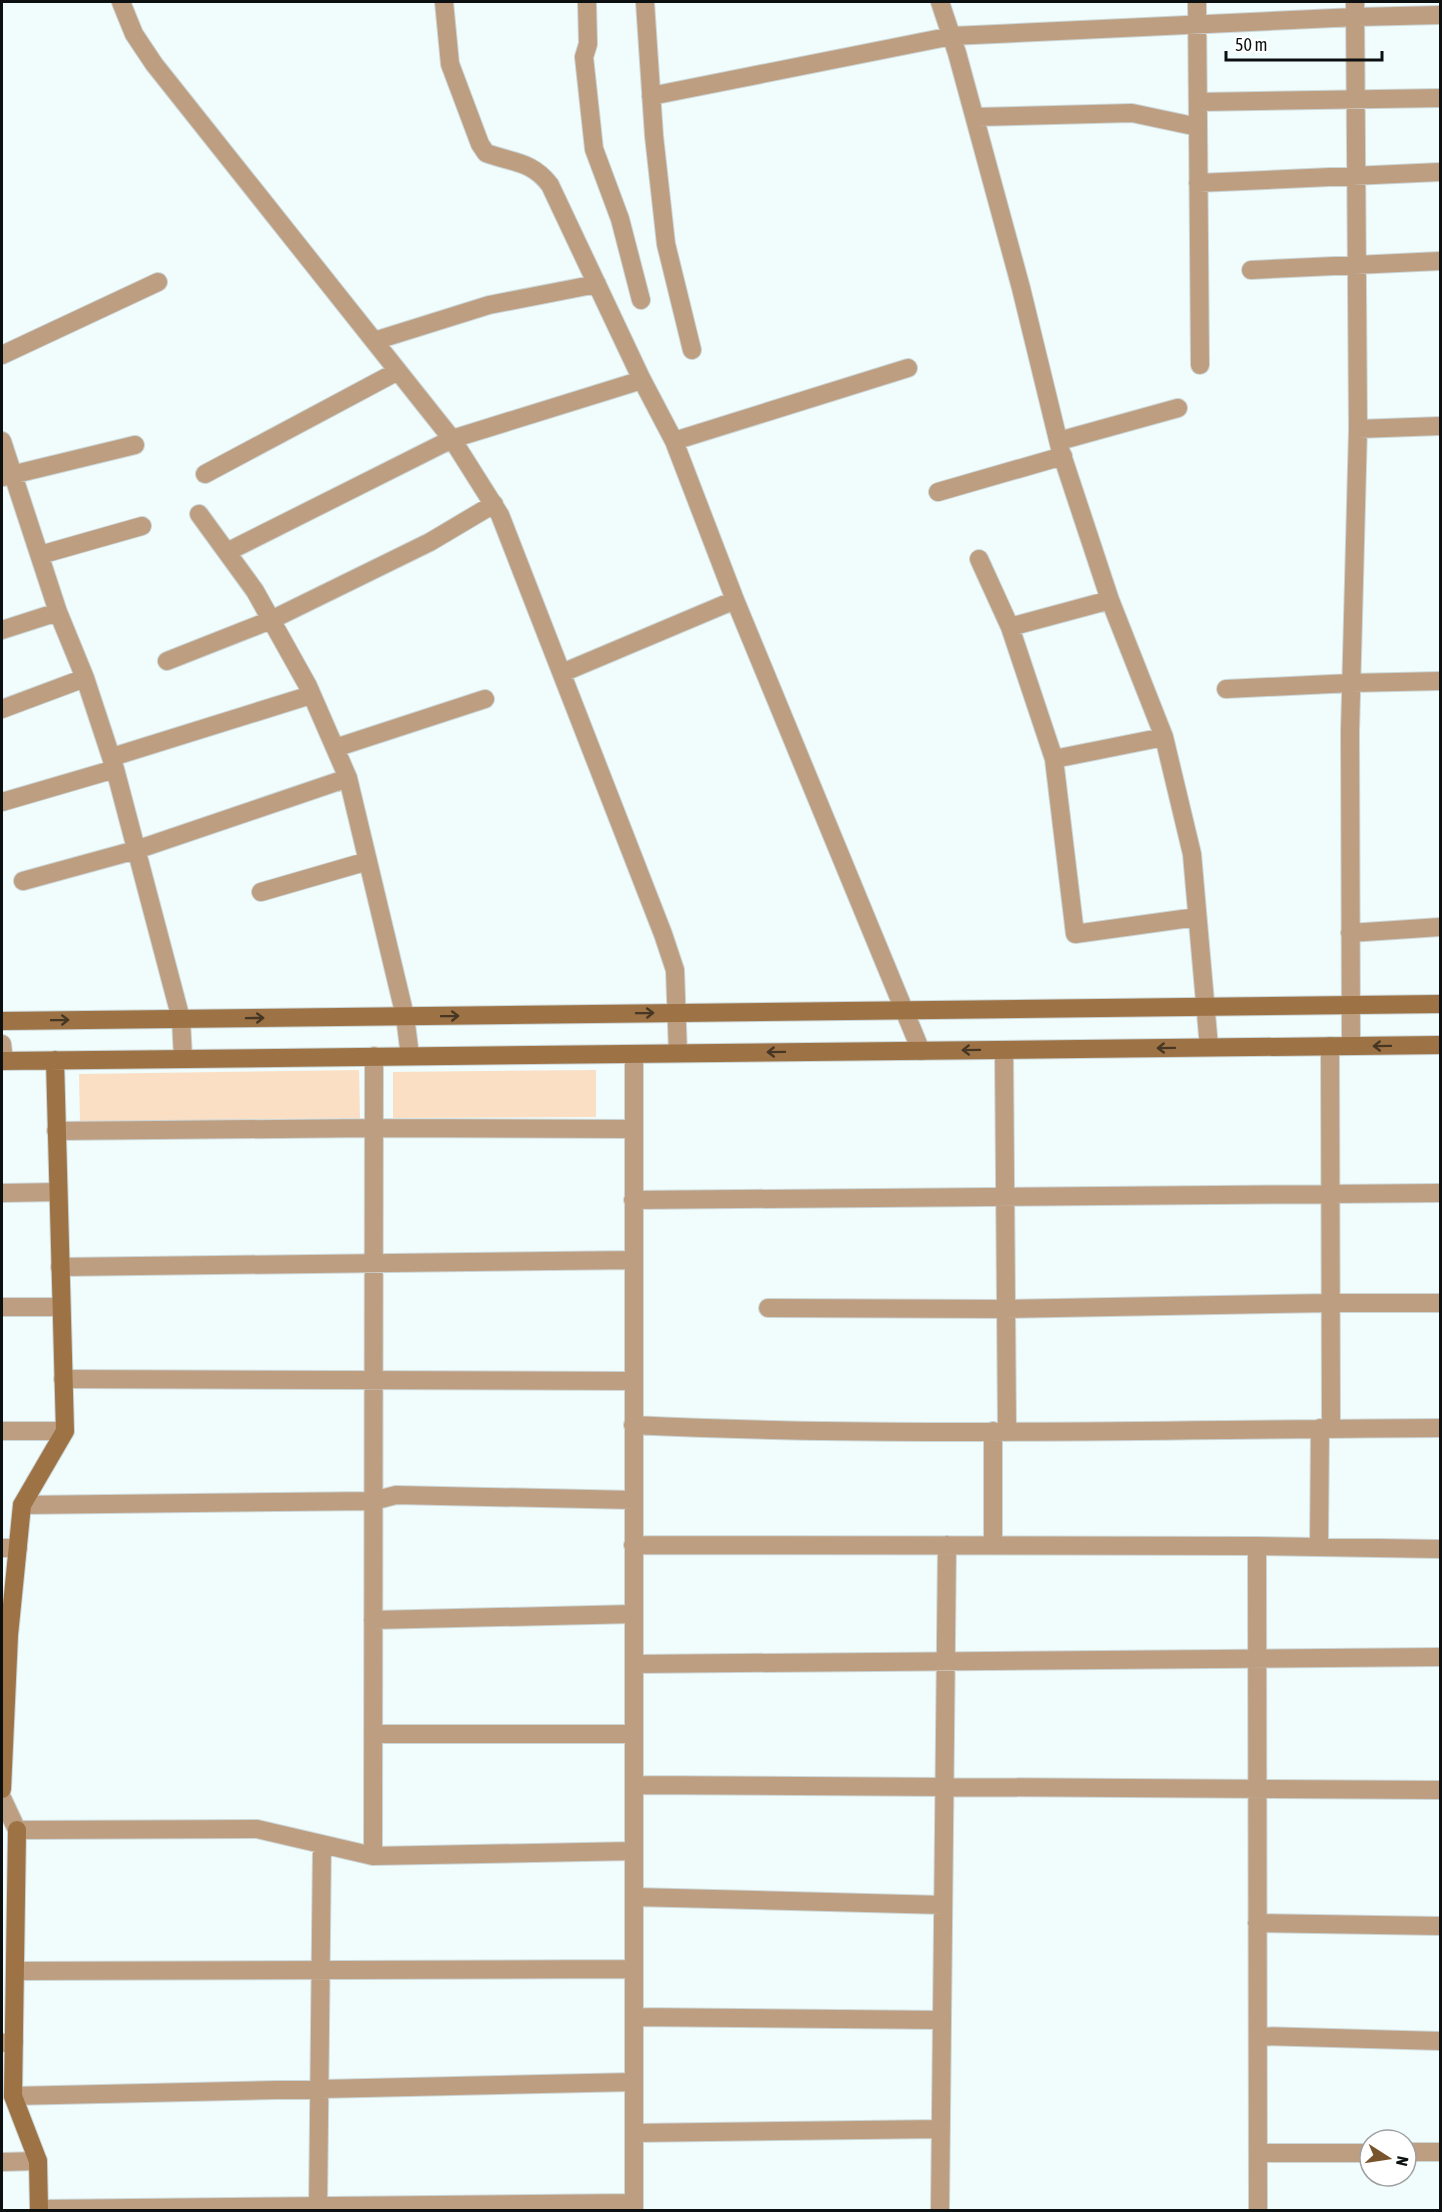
<svg xmlns="http://www.w3.org/2000/svg" width="1442" height="2212" font-family="'Asap Condensed',sans-serif">
<style>
.green{fill:#fbdfc4}
.lines{fill:none;stroke-linecap:round;stroke-linejoin:round}
.street-casing{stroke:#ccd6d7;stroke-width:20}
.secondary-casing{stroke:#ccd6d7;stroke-width:20}
.street{stroke:#bd9e81;stroke-width:18}
.secondary{stroke:#9d7244;stroke-width:18}
.oneway{stroke:#463725}
</style>
<rect width="100%" height="100%" fill="#f1fcfd"/>
<path class="green" d="M359,1070L360,1118L80,1122L79,1074Z
M596,1070V1117L393,1118V1072Z"/>
<g class="lines">
<defs>
<path id="street" d="M121,2L134,34L154,64L452,439L500,515L663,934L675,970L678,1053
M444,2L450,64L480,144L486,153C513,163 532,161 550,185L642,380L674,441L735,600L921,1051
M587,2L588,44L584,57L594,149L620,219L641,300
M645,2L654,136L666,244L692,350
M940,2L957,53L1021,288L1061,452L1110,600L1164,737L1192,854L1209,1047
M1197,2L1200,365
M651,96L952,36L1356,17L1440,15
M1198,102L1440,98
M975,117L1132,113L1198,127
M1198,183L1440,172
M1251,270L1440,261
M374,341L489,305L597,284
M2,355L158,282
M1358,429L1440,426
M2,441L58,612L85,678L115,769L181,1019L183,1058
M674,441L908,368
M1059,441L1178,408
M205,474L398,371
M3,477L135,445
M938,492L1063,456
M199,514L255,591L308,686L348,778L405,1016L410,1056
M227,552L452,439L642,380
M40,555L142,526
M979,559L1010,627L1054,759L1075,934L1197,917
M1010,627L1110,600
M2,630L58,612
M167,661L271,620L430,542L494,504
M562,673L735,600
M1226,689L1351,683L1440,681
M2,709L85,678
M335,748L485,699
M112,757L311,695
M1054,759L1164,737
M2,802L115,769
M23,881L136,850L348,778
M261,892L368,861
M1350,933L1440,927
M2,1044L4,1061
M1330,1046L1331,1428
M1351,1046L1350,732L1358,429L1355,2
M1004,1050L1007,1431
M56,1131L373,1128L633,1129
M2,1193L58,1192
M633,1200L1440,1193
M60,1267L634,1260
M2,1307H61
M768,1308L1006,1309L1330,1303H1440
M63,1379L633,1381
M633,1425C902,1438 1172,1429 1440,1428
M2,1431H65
M22,1505L373,1501L396,1495L633,1500
M633,1545L1257,1546L1440,1549
M993,1545V1431
M1257,1546L1258,2210
M1319,1547L1320,1428
M2,1548H18
M373,1620L634,1614
M634,1664L1440,1657
M373,1734H634
M634,1785L1440,1790
M2,1798L17,1830L257,1829L373,1856L634,1851
M373,1856L374,1056
M634,1897L943,1905
M1257,1923L1440,1926
M15,1971L634,1969
M634,2017L942,2020
M1258,2036L1440,2041
M2,2043L14,2042
M13,2096L634,2082
M634,2133L941,2129
M1406,2152H1440
M1258,2153H1370
M2,2162L38,2161
M39,2209L634,2203
M318,2210L322,1844
M634,2210V1054
M940,2210L947,1545"/>
<path id="secondary" d="M2,1021L1440,1004
M2,1061L1440,1045
M2,1789L9,1635L22,1505L65,1431L55,1060
M17,1830L13,2096L38,2161L39,2210"/>
</defs>
<use href="#street" class="street-casing"/>
<use href="#secondary" class="secondary-casing"/>
<use href="#street" class="street"/>
<use href="#secondary" class="secondary"/>
</g>
<defs><path id="oneway-shaft" d="M-6 0H5M1.5-3L5.5 0L1.5 3" fill="none" stroke-width="1.6" stroke-linecap="round" stroke-linejoin="round" transform="scale(1.5)"/></defs>
<g class="oneway">
<use href="#oneway-shaft" transform="translate(645 1013) rotate(-1)"/>
<use href="#oneway-shaft" transform="translate(450 1016) rotate(-1)"/>
<use href="#oneway-shaft" transform="translate(255 1018) rotate(-1)"/>
<use href="#oneway-shaft" transform="translate(60 1020) rotate(-1)"/>
<use href="#oneway-shaft" transform="translate(1382 1046) rotate(179)"/>
<use href="#oneway-shaft" transform="translate(1166 1048) rotate(179)"/>
<use href="#oneway-shaft" transform="translate(971 1050) rotate(179)"/>
<use href="#oneway-shaft" transform="translate(776 1052) rotate(179)"/>
</g>
<rect width="1442" height="2212" fill="none" stroke="#0c1010" stroke-width="6"/>
<g transform="translate(1388 2158) rotate(102)"><circle r="28" fill="#ffffff" stroke="#9e9f9f" stroke-width="1.5"/>
<path d="M0-4.5L10 22L0 15L-10 22Z" fill="#78542d"/>
<text y="-9" font-size="16" font-weight="bold" text-anchor="middle" fill="#0c1010">N</text>
</g>
<path d="M1226 51v9h156v-9" fill="none" stroke="#0c1010" stroke-width="3"/>
<text x="1235" y="51" font-size="18" fill="#0c1010" stroke="#ffffff" stroke-width="4.5" paint-order="stroke">50 m</text>
</svg>
